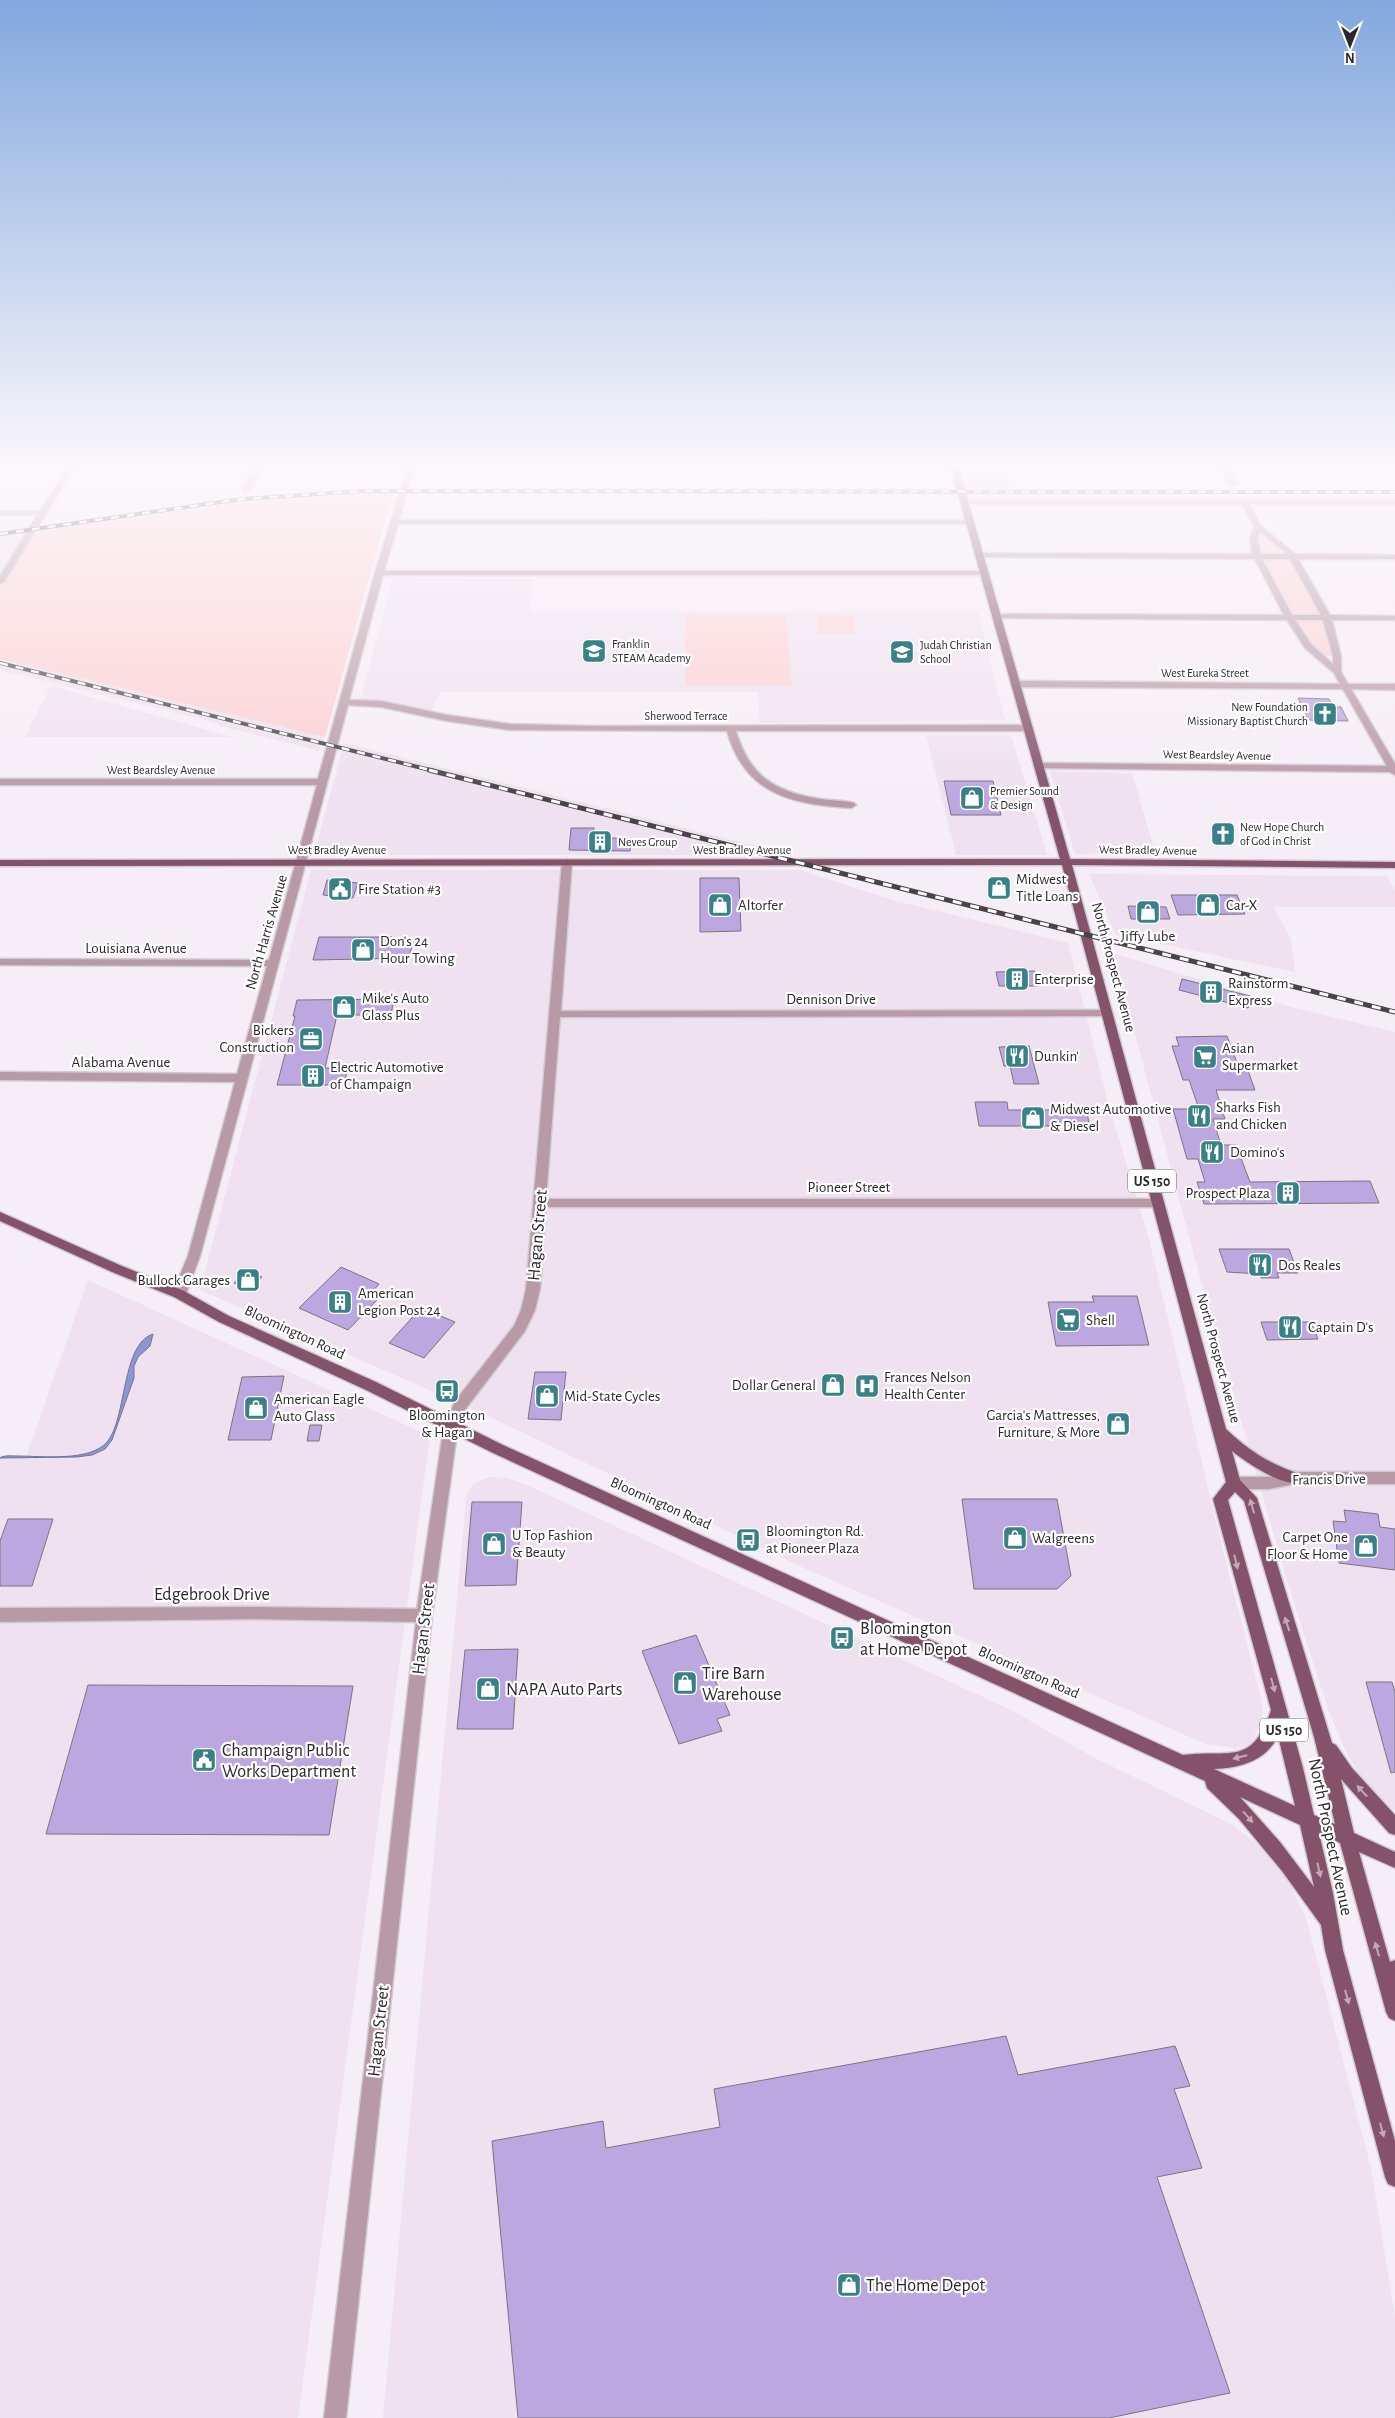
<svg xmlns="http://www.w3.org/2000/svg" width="1395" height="2418" font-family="'Alegreya Sans',sans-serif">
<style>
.built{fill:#efe1ef}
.green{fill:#fdd0d2}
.water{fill:#8d96cf;stroke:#70759e}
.building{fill:#bda7e1;stroke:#79767e}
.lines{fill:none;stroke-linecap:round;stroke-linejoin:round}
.minor-casing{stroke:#d1cad1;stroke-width:3}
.major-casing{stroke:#d1cad1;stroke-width:3}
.minor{fill:#b89aa7;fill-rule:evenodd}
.major{fill:#84536a;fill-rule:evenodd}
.rail-far1-casing{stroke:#474347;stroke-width:4}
.rail-casing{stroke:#474347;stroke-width:5}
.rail-far1{stroke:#fff;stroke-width:2.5;stroke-dasharray:8;stroke-linecap:butt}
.rail{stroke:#fff;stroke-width:3;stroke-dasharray:9;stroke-linecap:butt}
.oneway{fill:#c2a9b4}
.labels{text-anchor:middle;stroke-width:4.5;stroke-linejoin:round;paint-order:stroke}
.far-poi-label{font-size:12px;fill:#2b282b;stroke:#fff;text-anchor:start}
.far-street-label{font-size:12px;fill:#2b282b;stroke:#fff}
.shield{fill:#fff;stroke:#6b686b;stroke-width:1}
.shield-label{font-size:14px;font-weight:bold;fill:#2b282b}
.poi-label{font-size:15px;fill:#2b282b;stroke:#fff;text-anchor:start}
.street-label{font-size:15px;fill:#2b282b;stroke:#fff}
.near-street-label{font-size:18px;fill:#2b282b;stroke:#fff}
.near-poi-label{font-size:18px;fill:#2b282b;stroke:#fff;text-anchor:start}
</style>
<rect width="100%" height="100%" fill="#f6eef6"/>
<path class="built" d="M964,473H1009L1015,489L1395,488V493L1020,494H992V499H975L972,489H968Z
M395,488L393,493L294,497L202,507L35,532L38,526L230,498L318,490Z
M412,488H952L953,496L930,493L421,492L420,494H410Z
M27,528L22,536L0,580V531Z
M393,578L534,579L530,611L978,612L1005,720L760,723L758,692H442L430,711L360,701Z
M0,659L325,737L319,751L221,726L201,719L0,670Z
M51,686L232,737H25Z
M926,735H1011L1047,855H956Z
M344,743L349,744L793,855H314Z
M1050,771L1132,773L1155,852L1075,854Z
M311,870H799L893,900L1068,943L1107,1099L1149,1239L1217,1526L1262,1703V1720L1252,1741L1246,1746L1235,1748L1206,1744L806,1569L484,1414L200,1290Z
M1089,874L1387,876L1395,891V907H1274L1291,940L1295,972L1115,934Z
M1109,952L1291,1007L1395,1032V1811L1365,1784L1345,1750L1328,1709L1288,1584L1199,1274L1131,1019Z
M88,1280L430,1436L298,2418H0V1457H26Z
M490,1477L507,1478L527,1485L1013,1711L1093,1757L1233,1825L1262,1848L1291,1886L1306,1918L1371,2168L1395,2317V2418H383L466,1499L469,1489L476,1482Z"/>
<path class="green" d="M393,493L325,737L0,659V583L35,532L241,502L294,497Z
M1262,534C1282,540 1322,609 1328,629C1330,638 1332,648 1332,656L1324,657C1321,653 1316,650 1312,647C1299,631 1255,554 1258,536Z
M685,614H786L792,686H685Z
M817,615L853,616L855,634H818Z"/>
<path class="water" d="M153,1334L150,1346L138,1357L134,1366V1378L112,1440L105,1449L92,1455L77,1457L0,1458C3,1455 12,1456 18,1456C41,1456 90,1462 107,1442C127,1419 121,1344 153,1334Z"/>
<path class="building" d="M1298,698L1329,699L1333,707H1341L1348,721L1308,720Z
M944,781H993L1001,815H951Z
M571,828H594L593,837L631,839L630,851L569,850Z
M700,878H739L741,931L700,932Z
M327,880L358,883L353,898L323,895Z
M1171,895H1237L1245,914L1178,915Z
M1128,906L1166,907L1170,919H1131Z
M319,937H392L391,942H413L409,958L313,960Z
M1035,971L1038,986H999L996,972Z
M1182,979L1254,997L1248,1008L1179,990Z
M394,999L391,1015H337L325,1068H348L344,1085H277L295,1016H293L297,1000Z
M1227,1036L1239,1068H1247L1255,1090H1216L1225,1119H1213L1221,1145H1236L1250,1182L1370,1181L1379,1203L1204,1204L1197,1182H1205L1198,1159H1187L1173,1109H1199L1189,1080H1183L1172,1046H1179L1176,1037Z
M1029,1046L1039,1084H1014L1010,1066H1004L999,1047Z
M975,1102H1007L1008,1110H1086L1090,1126H979Z
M1219,1249H1289L1298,1273H1277L1279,1278H1261L1260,1274L1227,1272Z
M341,1267L379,1284L372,1292L381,1296L348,1330L299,1308Z
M247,1270L262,1277L249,1289L234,1283Z
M1092,1296H1137L1149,1345L1056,1346L1048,1302H1094Z
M421,1308L455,1322L424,1358L389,1343Z
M1261,1322H1311L1318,1339L1267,1340Z
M535,1372H566L561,1420L528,1419Z
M284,1376L271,1440H228L242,1377Z
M310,1425H322L319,1441H307Z
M962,1499H1057L1071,1576L1057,1589H974Z
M472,1502H522L516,1585L465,1586Z
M1344,1510L1378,1514L1380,1527L1395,1529V1570L1339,1563L1333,1521L1346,1522Z
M8,1519H53L32,1586H0V1541Z
M696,1635L730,1715L717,1719L722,1731L679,1744L642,1651Z
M518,1649L513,1729H457L465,1650Z
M1366,1682H1392L1395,1692V1772L1391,1773Z
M88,1685L353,1686L329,1835L46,1834Z
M1006,2036L1018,2075L1175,2046L1190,2086L1174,2089L1202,2168L1157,2177L1230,2393L1109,2418H518L492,2141L603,2121L606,2148L720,2127L714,2089Z"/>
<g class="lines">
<defs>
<path id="minor" d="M71,462H78L4,582L0,584V576L37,515H0V511H40Z
M256,462H264L250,490L243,492L242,490Z
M409,462H416L399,520H970L974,522L970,524H398L384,571H984L988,573L984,575H383L349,700L381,701L447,715L510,724L593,726L1028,725L1033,728L1028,731H736C749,776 775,792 820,799C831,801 843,800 854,803L856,805L851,808C792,804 745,795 727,731L510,730L447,721L381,707L348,705L200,1256L186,1294L184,1297H174L172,1294L188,1256L235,1082L0,1080V1072L237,1074L267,966L0,965V959L269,960L317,785H0V779H318L375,573Z
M1218,462H1224L1237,483L1236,485H1230Z
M1375,462H1395V464H1379Z
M961,500H1395V504H1249L1261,526L1295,554L1395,555V559H1298L1330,615L1395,616V620H1332L1341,656V672L1348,684H1395V690L1351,689L1395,764V775L1390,772L1036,768L1034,766L1039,763L1387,766L1343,689L1015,687L1011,684L1015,681L1340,684L1334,673L1305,648L1287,620L996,618L992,616L996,614L1284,615L1255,559L979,557L975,555L979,553L1252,554L1250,537L1254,527L1242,504H961ZM1260,532L1287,553V554H1260L1258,537ZM1262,559H1290L1321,615H1292ZM1295,620H1323L1333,656V664L1311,644Z
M567,859L572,862L561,1011L1107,1010L1113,1013L1107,1016L560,1017L546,1199H1158L1164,1203L1158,1207H546L540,1289L535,1310L525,1331L467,1407L458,1425L432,1616L346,2418H324L416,1622L255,1619L0,1622V1608L255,1607L417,1609L444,1425L456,1400L514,1326L521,1310L526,1289L562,862Z
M1295,1472H1395V1484H1295L1269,1489H1234L1229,1487L1227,1483L1229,1479L1234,1477H1269Z"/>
<path id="major" d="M949,462H957L1070,859L1395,862V868L1072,865L1226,1429C1248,1450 1271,1465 1300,1474L1302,1478L1300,1482C1283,1488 1246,1462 1232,1451L1240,1480L1257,1498L1332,1743L1336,1745L1352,1768L1395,1815V1835L1389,1833L1341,1779L1354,1833L1395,1852V1868L1359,1852L1390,1962L1395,1960V2021L1389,2018L1386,2012L1340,1843L1319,1833L1333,1893L1343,1950L1395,2141V2187L1388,2184L1385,2177L1325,1950L1321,1925L1282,1871L1239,1819L1207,1788L1205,1781L493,1453L366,1390L219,1322L174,1297L112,1272L0,1221V1212L122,1266L184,1291L229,1316L376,1382L503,1445L1183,1755C1230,1749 1252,1767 1271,1710L1213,1499L1226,1482L1062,865L0,866V860L1060,859ZM1235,1492L1244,1501L1314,1737L1335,1824L1314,1815L1303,1768L1228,1500ZM1278,1736L1295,1806L1214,1769C1240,1768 1266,1761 1278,1736ZM1240,1797L1300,1825L1314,1887L1280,1842Z"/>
</defs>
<use href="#minor" class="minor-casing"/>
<use href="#major" class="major-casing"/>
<use href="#minor" class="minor"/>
<use href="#major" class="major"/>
<defs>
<path id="rail-far1" d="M0,534L242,499L364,491L1395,492
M0,663L434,771"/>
<path id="rail" d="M429,770L1395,1012"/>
</defs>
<use href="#rail-far1" class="rail-far1-casing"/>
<use href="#rail" class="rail-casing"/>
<use href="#rail-far1" class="rail-far1"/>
<use href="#rail" class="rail"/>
</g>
<defs><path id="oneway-solid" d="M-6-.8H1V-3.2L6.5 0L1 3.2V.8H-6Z" transform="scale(1.25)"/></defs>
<g class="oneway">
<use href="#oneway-solid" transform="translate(1252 1506) rotate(-106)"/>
<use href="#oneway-solid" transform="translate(1236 1562) rotate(76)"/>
<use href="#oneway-solid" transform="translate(1287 1624) rotate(-108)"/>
<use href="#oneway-solid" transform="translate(1273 1685) rotate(75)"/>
<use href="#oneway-solid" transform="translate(1240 1757) rotate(166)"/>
<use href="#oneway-solid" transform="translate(1362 1791) rotate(-133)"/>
<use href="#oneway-solid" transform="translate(1248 1817) rotate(49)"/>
<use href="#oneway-solid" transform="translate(1319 1870) rotate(77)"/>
<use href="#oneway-solid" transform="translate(1377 1949) rotate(-106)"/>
<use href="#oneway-solid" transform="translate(1347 1997) rotate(75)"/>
<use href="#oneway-solid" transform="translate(1382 2130) rotate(75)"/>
</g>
<linearGradient id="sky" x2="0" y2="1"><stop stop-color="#83a8de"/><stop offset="0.58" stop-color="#fbf7fb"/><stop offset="1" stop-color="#fbf7fb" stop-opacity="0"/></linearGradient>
<rect width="1395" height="800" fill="url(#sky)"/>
<defs>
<symbol id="school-square" viewBox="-11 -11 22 22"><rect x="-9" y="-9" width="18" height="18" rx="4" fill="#398188" stroke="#fff"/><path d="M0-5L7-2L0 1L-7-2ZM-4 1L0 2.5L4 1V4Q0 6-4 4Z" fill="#fff"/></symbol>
<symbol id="church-square" viewBox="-11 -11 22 22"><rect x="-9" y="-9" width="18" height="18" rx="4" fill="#398188" stroke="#fff"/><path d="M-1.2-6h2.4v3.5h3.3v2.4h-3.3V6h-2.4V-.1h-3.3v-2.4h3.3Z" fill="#fff"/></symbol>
<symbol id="shop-square" viewBox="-11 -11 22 22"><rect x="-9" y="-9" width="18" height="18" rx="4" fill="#398188" stroke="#fff"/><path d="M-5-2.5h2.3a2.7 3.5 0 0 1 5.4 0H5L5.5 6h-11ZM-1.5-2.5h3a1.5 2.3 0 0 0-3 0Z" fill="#fff"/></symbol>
<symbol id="building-square" viewBox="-11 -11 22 22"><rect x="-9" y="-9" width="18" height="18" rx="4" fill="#398188" stroke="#fff"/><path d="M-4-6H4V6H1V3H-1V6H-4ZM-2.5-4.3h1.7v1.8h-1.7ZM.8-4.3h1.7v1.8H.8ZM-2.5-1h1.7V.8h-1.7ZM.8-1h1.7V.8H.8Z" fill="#fff"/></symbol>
<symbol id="civic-square" viewBox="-11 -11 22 22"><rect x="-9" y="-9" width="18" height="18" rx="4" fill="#398188" stroke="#fff"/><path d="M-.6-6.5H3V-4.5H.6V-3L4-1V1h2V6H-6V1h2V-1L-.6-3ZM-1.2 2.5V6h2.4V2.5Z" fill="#fff"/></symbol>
<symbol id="office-square" viewBox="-11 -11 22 22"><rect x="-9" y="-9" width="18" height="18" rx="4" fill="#398188" stroke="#fff"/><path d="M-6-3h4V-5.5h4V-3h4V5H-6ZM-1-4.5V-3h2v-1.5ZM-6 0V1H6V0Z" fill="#fff"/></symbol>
<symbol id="restaurant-square" viewBox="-11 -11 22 22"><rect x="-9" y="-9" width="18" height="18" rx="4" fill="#398188" stroke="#fff"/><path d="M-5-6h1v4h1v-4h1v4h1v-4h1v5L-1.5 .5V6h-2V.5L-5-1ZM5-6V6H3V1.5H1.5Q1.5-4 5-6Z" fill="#fff"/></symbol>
<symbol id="supermarket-square" viewBox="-11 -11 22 22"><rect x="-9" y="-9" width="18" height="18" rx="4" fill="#398188" stroke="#fff"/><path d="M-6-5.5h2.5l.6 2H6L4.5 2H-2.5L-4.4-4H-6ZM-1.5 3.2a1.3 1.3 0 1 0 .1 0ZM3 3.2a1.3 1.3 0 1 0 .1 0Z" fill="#fff"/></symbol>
<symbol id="hospital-square" viewBox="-11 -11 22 22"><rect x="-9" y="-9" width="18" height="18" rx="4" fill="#398188" stroke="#fff"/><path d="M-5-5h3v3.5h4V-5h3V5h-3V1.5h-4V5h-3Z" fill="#fff"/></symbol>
<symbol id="bus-square" viewBox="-11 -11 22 22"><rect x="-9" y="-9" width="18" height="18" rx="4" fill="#398188" stroke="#fff"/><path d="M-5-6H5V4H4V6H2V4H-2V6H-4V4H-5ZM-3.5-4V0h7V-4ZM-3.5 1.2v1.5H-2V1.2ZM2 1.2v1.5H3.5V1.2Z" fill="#fff"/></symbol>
</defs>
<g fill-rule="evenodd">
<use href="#school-square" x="580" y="637" width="28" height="28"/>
<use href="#school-square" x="888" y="638" width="28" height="28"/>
<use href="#church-square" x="1311" y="700" width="28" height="28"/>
<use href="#shop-square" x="958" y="784" width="28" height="28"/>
<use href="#church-square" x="1209" y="820" width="28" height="28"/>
<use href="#building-square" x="586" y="828" width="28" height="28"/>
<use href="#shop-square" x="985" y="874" width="28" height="28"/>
<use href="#civic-square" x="326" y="875" width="28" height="28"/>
<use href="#shop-square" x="706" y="891" width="28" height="28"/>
<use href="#shop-square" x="1194" y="891" width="28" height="28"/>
<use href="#shop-square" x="1134" y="898" width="28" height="28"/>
<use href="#shop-square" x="349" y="936" width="28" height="28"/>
<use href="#building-square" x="1003" y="965" width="28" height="28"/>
<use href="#building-square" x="1197" y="978" width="28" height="28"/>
<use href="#shop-square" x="330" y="993" width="28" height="28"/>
<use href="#office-square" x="297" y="1025" width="28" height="28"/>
<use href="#restaurant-square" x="1003" y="1042" width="28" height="28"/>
<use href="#supermarket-square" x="1191" y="1043" width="28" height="28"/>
<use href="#building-square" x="299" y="1062" width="28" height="28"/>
<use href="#restaurant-square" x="1185" y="1102" width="28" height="28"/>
<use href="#shop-square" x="1019" y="1104" width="28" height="28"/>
<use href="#restaurant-square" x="1198" y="1138" width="28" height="28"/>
<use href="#building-square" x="1274" y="1179" width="28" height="28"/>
<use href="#restaurant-square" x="1246" y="1251" width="28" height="28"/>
<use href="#shop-square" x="234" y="1266" width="28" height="28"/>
<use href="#building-square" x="326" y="1288" width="28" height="28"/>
<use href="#supermarket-square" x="1054" y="1306" width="28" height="28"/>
<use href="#restaurant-square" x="1276" y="1313" width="28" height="28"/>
<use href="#shop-square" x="819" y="1371" width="28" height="28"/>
<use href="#hospital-square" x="853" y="1372" width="28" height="28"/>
<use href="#bus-square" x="433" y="1377" width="28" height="28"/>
<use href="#shop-square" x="533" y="1382" width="28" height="28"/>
<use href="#shop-square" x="242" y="1394" width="28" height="28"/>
<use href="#shop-square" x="1104" y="1410" width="28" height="28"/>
<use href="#shop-square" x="1001" y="1524" width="28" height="28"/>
<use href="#bus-square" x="734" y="1526" width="28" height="28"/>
<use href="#shop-square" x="480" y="1530" width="28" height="28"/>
<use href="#shop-square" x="1352" y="1532" width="28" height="28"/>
<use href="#bus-square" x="828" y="1624" width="28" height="28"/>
<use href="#shop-square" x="671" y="1669" width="28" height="28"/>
<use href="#shop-square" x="474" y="1675" width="28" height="28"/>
<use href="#civic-square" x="190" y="1746" width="28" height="28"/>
<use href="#shop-square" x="835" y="2271" width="28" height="28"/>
</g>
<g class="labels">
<g class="far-poi-label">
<text x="612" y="648">Franklin<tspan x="612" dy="14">STEAM Academy</tspan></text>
<text x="920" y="649">Judah Christian<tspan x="920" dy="14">School</tspan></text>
<text x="1308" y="711" text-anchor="end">New Foundation<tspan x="1308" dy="14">Missionary Baptist Church</tspan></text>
<text x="990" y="795">Premier Sound<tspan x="990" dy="14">&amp; Design</tspan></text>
<text x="1240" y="831">New Hope Church<tspan x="1240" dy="14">of God in Christ</tspan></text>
<text x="618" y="846">Neves Group</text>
</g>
<g class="far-street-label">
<text x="1205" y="677">West Eureka Street</text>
<text x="686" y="720">Sherwood Terrace</text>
<text transform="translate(1217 755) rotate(1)" y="4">West Beardsley Avenue</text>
<text x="161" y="774">West Beardsley Avenue</text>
<text x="337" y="854">West Bradley Avenue</text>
<text x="742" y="854">West Bradley Avenue</text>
<text transform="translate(1148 850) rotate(1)" y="4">West Bradley Avenue</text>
</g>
<g class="shield">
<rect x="1128" y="1169.5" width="48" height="23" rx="4"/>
<rect x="1260" y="1718.5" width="48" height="23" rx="4"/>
</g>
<g class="shield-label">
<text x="1152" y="1186">US 150</text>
<text x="1284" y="1735">US 150</text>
</g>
<g class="poi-label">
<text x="1016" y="884">Midwest<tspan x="1016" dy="17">Title Loans</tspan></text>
<text x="358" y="894">Fire Station #3</text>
<text x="738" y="910">Altorfer</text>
<text x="1226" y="910">Car-X</text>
<text x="1148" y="941" text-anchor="middle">Jiffy Lube</text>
<text x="380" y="946">Don's 24<tspan x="380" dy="17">Hour Towing</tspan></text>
<text x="1034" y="984">Enterprise</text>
<text x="1228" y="988">Rainstorm<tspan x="1228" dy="17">Express</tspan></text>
<text x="362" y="1003">Mike's Auto<tspan x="362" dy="17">Glass Plus</tspan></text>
<text x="294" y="1035" text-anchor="end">Bickers<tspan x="294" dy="17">Construction</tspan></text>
<text x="1222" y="1053">Asian<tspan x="1222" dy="17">Supermarket</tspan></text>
<text x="1034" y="1061">Dunkin'</text>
<text x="330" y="1072">Electric Automotive<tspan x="330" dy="17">of Champaign</tspan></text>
<text x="1216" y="1112">Sharks Fish<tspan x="1216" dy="17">and Chicken</tspan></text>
<text x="1050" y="1114">Midwest Automotive<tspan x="1050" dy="17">&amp; Diesel</tspan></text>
<text x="1230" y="1157">Domino's</text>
<text x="1270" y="1198" text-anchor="end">Prospect Plaza</text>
<text x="1278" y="1270">Dos Reales</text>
<text x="230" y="1285" text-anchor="end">Bullock Garages</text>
<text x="358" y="1298">American<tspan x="358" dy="17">Legion Post 24</tspan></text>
<text x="1086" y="1325">Shell</text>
<text x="1308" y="1332">Captain D's</text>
<text x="884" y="1382">Frances Nelson<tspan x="884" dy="17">Health Center</tspan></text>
<text x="816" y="1390" text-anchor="end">Dollar General</text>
<text x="564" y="1401">Mid-State Cycles</text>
<text x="274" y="1404">American Eagle<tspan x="274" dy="17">Auto Glass</tspan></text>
<text x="447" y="1420" text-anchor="middle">Bloomington<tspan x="447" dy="17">&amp; Hagan</tspan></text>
<text x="1100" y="1420" text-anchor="end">Garcia's Mattresses,<tspan x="1100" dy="17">Furniture, &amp; More</tspan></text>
<text x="766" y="1536">Bloomington Rd.<tspan x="766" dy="17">at Pioneer Plaza</tspan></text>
<text x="512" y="1540">U Top Fashion<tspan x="512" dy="17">&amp; Beauty</tspan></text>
<text x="1348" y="1542" text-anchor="end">Carpet One<tspan x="1348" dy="17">Floor &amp; Home</tspan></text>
<text x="1032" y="1543">Walgreens</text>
</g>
<g class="street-label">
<text transform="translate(266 932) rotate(-74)" y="5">North Harris Avenue</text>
<text x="136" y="953">Louisiana Avenue</text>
<text transform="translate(1114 967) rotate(75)" y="5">North Prospect Avenue</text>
<text x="831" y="1004">Dennison Drive</text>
<text x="121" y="1067">Alabama Avenue</text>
<text x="849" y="1192">Pioneer Street</text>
<text transform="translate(295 1332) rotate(25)" y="5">Bloomington Road</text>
<text transform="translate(1219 1358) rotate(75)" y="5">North Prospect Avenue</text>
<text transform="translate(1329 1479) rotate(-1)" y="5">Francis Drive</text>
<text transform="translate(661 1503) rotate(24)" y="5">Bloomington Road</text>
<text transform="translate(1029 1672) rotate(24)" y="5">Bloomington Road</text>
</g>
<g class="near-street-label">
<text transform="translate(537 1235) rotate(-85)" y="6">Hagan Street</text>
<text x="212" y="1600">Edgebrook Drive</text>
<text transform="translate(423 1629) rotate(-83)" y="6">Hagan Street</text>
<text transform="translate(1331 1837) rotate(78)" y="6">North Prospect Avenue</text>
<text transform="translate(378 2031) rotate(-84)" y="6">Hagan Street</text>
</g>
<g class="near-poi-label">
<text x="860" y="1634">Bloomington<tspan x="860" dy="21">at Home Depot</tspan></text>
<text x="702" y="1679">Tire Barn<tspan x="702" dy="21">Warehouse</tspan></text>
<text x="506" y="1695">NAPA Auto Parts</text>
<text x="222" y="1756">Champaign Public<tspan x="222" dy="21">Works Department</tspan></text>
<text x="866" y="2291">The Home Depot</text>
</g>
</g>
<g transform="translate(1350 45) rotate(180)" stroke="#ffffff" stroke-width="4" paint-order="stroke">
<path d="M0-4L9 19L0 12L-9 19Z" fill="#2b282b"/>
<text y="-8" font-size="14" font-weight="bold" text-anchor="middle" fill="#2b282b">N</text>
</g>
</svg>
